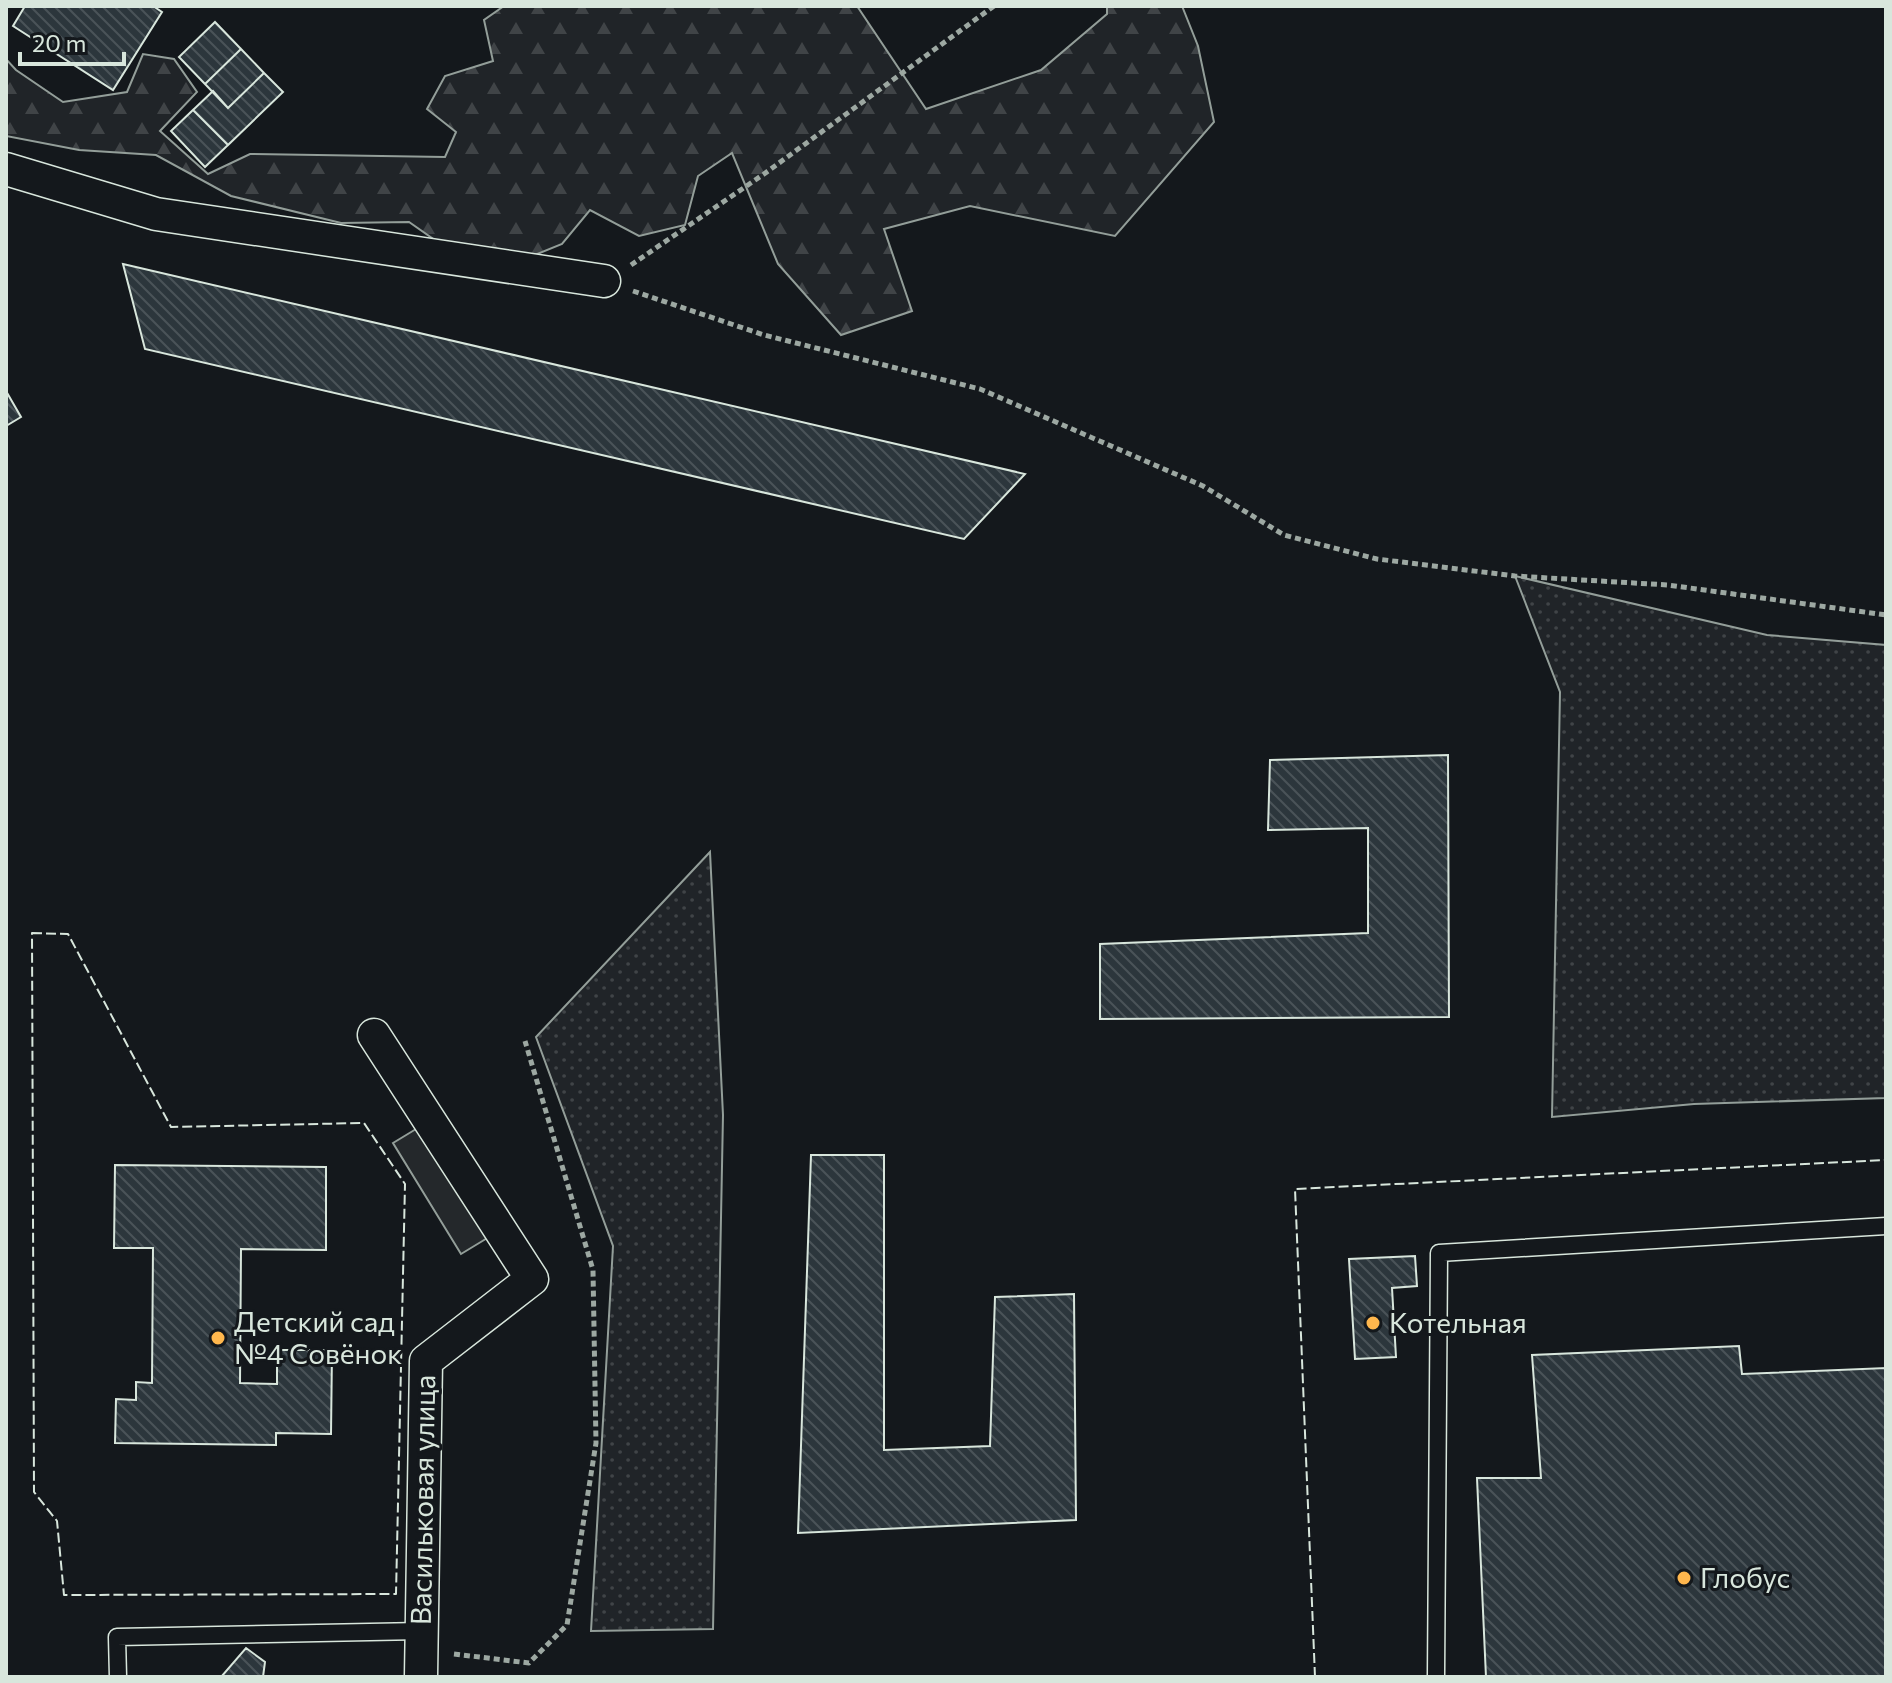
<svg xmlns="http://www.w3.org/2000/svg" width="1892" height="1683" font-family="Commissioner,sans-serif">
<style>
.grass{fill:url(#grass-dots);stroke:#939e99;stroke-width:2}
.forest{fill:url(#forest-firs);stroke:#939e99;stroke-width:2}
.parking{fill:#24282b;stroke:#939e99;stroke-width:2}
.building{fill:url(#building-back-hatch);stroke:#d8e6dc;stroke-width:2}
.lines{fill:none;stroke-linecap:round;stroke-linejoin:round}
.service-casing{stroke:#d8e6dc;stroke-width:19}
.minor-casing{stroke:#d8e6dc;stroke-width:35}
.path{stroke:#9da8a2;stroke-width:5;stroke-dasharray:6 4;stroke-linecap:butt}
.service{stroke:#14181c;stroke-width:16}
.minor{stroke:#14181c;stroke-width:32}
.fence{stroke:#d8e6dc;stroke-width:2;stroke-dasharray:10 4;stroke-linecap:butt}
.poi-dot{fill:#ffb74d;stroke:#14181c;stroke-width:3}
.labels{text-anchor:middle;stroke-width:6;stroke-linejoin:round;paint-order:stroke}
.poi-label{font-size:28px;fill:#d8e6dc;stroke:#14181c;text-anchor:start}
.street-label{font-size:28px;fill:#d8e6dc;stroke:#14181c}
</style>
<defs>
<pattern id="grass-dots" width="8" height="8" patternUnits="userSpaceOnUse" patternTransform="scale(2)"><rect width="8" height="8" fill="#202428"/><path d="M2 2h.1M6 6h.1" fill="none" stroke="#404447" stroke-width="1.8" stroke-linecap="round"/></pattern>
<pattern id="forest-firs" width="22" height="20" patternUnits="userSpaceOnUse" patternTransform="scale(2)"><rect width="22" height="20" fill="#202428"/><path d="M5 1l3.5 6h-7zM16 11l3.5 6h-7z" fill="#404447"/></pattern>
<pattern id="building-back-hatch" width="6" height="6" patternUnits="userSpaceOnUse" patternTransform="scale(2)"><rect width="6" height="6" fill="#2c363c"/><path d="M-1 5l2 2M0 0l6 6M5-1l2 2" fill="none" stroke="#4a5358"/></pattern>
</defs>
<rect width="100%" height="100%" fill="#14181c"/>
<path class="grass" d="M1515,576L1767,635L1886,645V1098L1694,1104L1552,1117L1560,692Z
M710,852L723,1115L713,1629L591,1631L613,1246L536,1037Z"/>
<path class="forest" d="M504,6H857L926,109L1041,70L1107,14V6H1182L1198,46L1214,122L1115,236L970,206L884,229L912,311L841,335L778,264L732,153L698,176L685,225L639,236L590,210L562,244L510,265L452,252L409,222L341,223L231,196L156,155L79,150L6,136V59L16,70L63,102L127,92L143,54L174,59L197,92L160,131L208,174L250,154L445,157L456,132L427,109L445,76L493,61L484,20Z"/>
<path class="parking" d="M421,1126L489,1237L461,1254L393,1143Z"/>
<path class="building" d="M25,6H153L162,12L113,90L13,26Z
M215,22L241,49L205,84L179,57Z
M241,49L264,73L228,108L205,84Z
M264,73L283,92L228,145L193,110L213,91L228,108Z
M193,110L228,145L205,167L171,131Z
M123,264L1025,474L964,539L145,349Z
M6,391L21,417L6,426Z
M1448,755L1449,1017L1100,1019V944L1368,933V828L1268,830L1270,760Z
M811,1155H884V1450L990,1446L995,1297L1074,1294L1076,1520L798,1533Z
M115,1165L326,1167V1250L241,1249L240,1383L277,1384V1350H332L331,1434L276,1433V1445L115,1443L116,1399L136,1400V1382L152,1383L153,1248H114Z
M1415,1256L1417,1286L1392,1288L1396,1357L1355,1359L1349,1259Z
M1739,1346L1742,1374L1886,1368V1677H1486L1477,1478H1541L1532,1355Z
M246,1648L265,1662L263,1677H221Z"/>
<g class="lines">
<defs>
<path id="service" d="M118,1677L117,1637L421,1631
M1436,1677L1439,1253L1886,1226"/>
<path id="minor" d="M6,169L156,214L604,281
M374,1035L532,1279L426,1361L421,1677"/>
</defs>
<use href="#service" class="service-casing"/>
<use href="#minor" class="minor-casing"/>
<path class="path" d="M631,265L764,174L994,6
M633,291L764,335L980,389L1203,486L1284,535L1377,559L1515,576L1668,585L1886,615
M454,1654L529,1663L567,1625L596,1443L593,1270L525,1041"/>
<use href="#service" class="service"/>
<use href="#minor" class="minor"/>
<path class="fence" d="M32,933L68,934L171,1127L364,1123L405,1184L396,1594L64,1595L57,1521L34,1492Z
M1315,1677L1295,1189L1886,1160"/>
</g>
<g class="poi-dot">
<circle cx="1373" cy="1323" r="8"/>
<circle cx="218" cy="1338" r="8"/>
<circle cx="1684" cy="1578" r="8"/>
</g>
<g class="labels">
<g class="poi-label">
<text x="234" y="1332">Детский сад<tspan x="234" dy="32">№4 Совёнок</tspan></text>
<text x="1389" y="1333">Котельная</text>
<text x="1700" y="1588">Глобус</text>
</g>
<g class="street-label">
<text transform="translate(423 1500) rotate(-89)" y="10">Васильковая улица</text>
</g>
</g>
<rect width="1892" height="1683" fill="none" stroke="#d8e6dc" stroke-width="16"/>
<path d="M20 52v12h104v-12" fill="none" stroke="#d8e6dc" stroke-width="4"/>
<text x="32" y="52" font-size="24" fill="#d8e6dc" stroke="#14181c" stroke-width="6" paint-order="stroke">20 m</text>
</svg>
